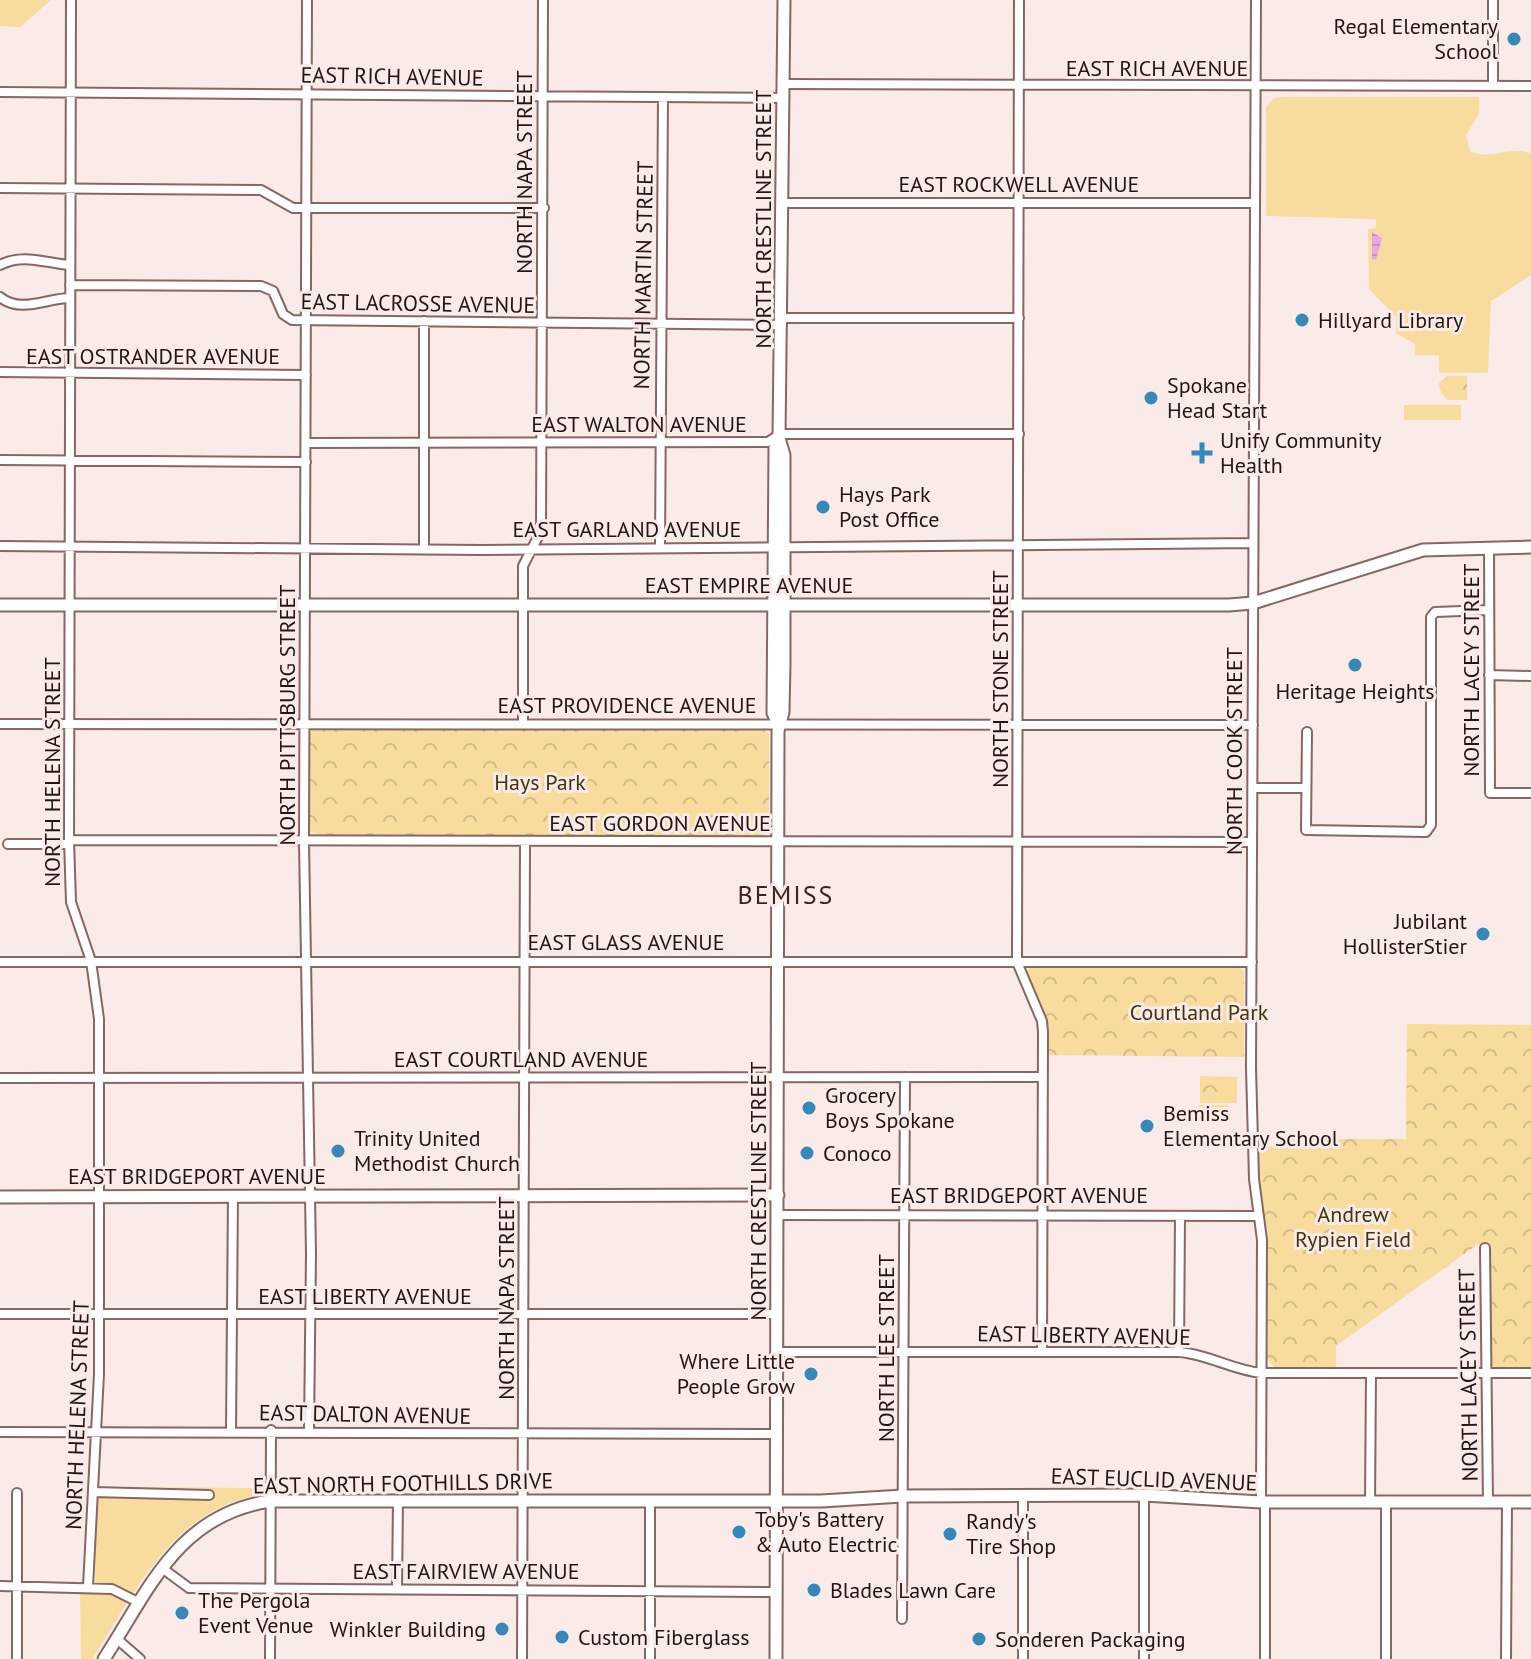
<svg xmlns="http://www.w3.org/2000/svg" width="1531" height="1659" font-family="'PT Sans',sans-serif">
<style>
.green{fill:#f7dc9d}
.park{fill:url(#park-crowns)}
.water{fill:url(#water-rules)}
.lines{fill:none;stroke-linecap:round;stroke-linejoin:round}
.street-casing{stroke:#876762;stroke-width:12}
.secondary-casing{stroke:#876762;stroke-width:15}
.street{stroke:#fff;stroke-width:8}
.secondary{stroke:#fff;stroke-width:11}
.poi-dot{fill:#3588b8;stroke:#faeae8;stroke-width:3}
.labels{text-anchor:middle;stroke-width:6;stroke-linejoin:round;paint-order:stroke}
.poi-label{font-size:22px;fill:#221614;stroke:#faeae8;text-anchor:start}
.street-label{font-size:22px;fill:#221614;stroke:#faeae8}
.park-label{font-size:22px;fill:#43340d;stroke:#faeae8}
.quarter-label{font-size:26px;letter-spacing:2px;fill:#3e2320;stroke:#faeae8}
</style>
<defs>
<pattern id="park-crowns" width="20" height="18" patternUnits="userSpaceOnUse" patternTransform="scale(2)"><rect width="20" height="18" fill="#f7dc9d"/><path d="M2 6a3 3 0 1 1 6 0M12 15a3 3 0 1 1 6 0" fill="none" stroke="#d3bc86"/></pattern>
<pattern id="water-rules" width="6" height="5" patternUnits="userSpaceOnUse" patternTransform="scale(2)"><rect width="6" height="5" fill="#e9a7e7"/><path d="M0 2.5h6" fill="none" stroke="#c88fc5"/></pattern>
</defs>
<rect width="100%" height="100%" fill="#faeae8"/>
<path class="green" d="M0,0H51L20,27L0,26Z
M1479,97V114L1466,135L1470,151C1487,161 1510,146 1531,153V275L1491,301L1488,373H1439V355H1415V344L1396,333V317L1369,289L1368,229L1376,228V219L1266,216V107L1274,98L1286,97Z
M1404,405H1461V420H1404Z
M1199,1105H1228L1227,1123H1199Z
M97,1487L263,1488V1494C171,1510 139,1587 92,1659H81L80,1592H95Z"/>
<path class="park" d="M1447,376H1467V400H1447L1440,390L1439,383Z
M761,728L769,734V829L762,836L318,835L310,831V733L314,729Z
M1034,964L1239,967L1244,972V1057L1047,1055V1026L1025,973Z
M1407,1024L1531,1025V1367H1481L1482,1249L1478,1244L1336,1346V1367H1274L1266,1358V1245L1257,1147L1277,1146V1139H1406Z
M1200,1076L1237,1077V1103H1200Z"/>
<path class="water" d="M1372,232L1382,238L1376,260L1372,259Z"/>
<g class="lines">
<defs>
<path id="street" d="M71,0L69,840L71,902L91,961L99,1019V1374L88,1587
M307,0L304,842L311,1254L309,1431
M1019,0L1017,962L1042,1021L1043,1032L1042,1352
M1256,0L1251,1068L1254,1179L1262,1240L1261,1502
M1493,0V86
M784,84L1531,86
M0,92L783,98
M0,188L261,190L293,208H544
M783,203H1255
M0,265C23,253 45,263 69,265
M70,285L261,286L273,291L283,314L292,320L782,325
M0,297C21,314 47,298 70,298
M782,318H1019
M424,321V549
M0,372L306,375
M306,443L768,442L780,434H1019
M0,460L306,462
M0,546L481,550L1253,543
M1489,547L1490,793H1531
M660,548L663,97
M1489,675L1531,676
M523,723V566L541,531L543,0
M0,724L1253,725
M1307,732L1306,830L1426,832L1431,825V617L1435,612L1489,610
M1253,788H1306
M69,840L1252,842
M8,844H69
M0,962H1252
M0,1078L1042,1077
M778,1215L1259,1216
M1485,1248L1488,1502
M0,1314H778
M778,1352H1179C1208,1354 1232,1370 1261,1373H1531
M1179,1352L1180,1216
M231,1431L233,1195
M0,1432L777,1434
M93,1492L209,1495
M1023,1495V1659
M650,1500V1659
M1370,1503L1371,1374
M162,1568L189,1588L776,1592
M0,1586L112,1589L140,1603
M397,1588L398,1500
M902,1619L905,1077
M117,1639L140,1659
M17,1659V1493
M270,1659L271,1430
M522,1659L525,841
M1144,1659V1495
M1265,1659V1502
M1386,1659V1503
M1506,1659L1507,1502"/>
<path id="secondary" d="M0,605H1229L1253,603L1423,550L1531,547
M778,724L773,713L775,448L779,438
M0,1197L778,1195
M104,1659C150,1588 178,1515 270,1501H821L903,1496L1144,1495L1261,1502H1531
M776,1659L778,731L783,712L784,664V455L779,438L784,0"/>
</defs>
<use href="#street" class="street-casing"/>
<use href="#secondary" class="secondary-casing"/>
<use href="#street" class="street"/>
<use href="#secondary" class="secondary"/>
</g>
<g class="poi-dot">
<circle cx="1514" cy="39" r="8"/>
<circle cx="1302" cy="320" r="8"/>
<circle cx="1151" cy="398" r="8"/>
<path d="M1198 441h8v8h8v8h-8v8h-8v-8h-8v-8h8z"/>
<circle cx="823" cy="507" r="8"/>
<circle cx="1355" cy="665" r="8"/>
<circle cx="1483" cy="934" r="8"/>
<circle cx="809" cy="1108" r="8"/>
<circle cx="1147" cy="1126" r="8"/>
<circle cx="338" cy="1151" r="8"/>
<circle cx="807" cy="1153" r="8"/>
<circle cx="811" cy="1374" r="8"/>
<circle cx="739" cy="1532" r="8"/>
<circle cx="950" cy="1534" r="8"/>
<circle cx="814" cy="1590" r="8"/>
<circle cx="182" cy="1613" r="8"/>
<circle cx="502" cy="1629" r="8"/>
<circle cx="562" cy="1637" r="8"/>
<circle cx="979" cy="1639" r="8"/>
</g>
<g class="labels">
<g class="poi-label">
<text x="1498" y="34" text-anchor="end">Regal Elementary<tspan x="1498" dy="25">School</tspan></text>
<text x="1318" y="328">Hillyard Library</text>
<text x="1167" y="393">Spokane<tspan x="1167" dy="25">Head Start</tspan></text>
<text x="1220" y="448">Unify Community<tspan x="1220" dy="25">Health</tspan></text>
<text x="839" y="502">Hays Park<tspan x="839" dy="25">Post Office</tspan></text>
<text x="1355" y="699" text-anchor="middle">Heritage Heights</text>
<text x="1467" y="929" text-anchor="end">Jubilant<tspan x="1467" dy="25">HollisterStier</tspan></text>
<text x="825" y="1103">Grocery<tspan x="825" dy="25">Boys Spokane</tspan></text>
<text x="1163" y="1121">Bemiss<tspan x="1163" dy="25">Elementary School</tspan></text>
<text x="354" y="1146">Trinity United<tspan x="354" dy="25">Methodist Church</tspan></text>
<text x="823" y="1161">Conoco</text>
<text x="795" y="1369" text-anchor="end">Where Little<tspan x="795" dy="25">People Grow</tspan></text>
<text x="755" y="1527">Toby's Battery<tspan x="755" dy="25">&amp; Auto Electric</tspan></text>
<text x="966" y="1529">Randy's<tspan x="966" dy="25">Tire Shop</tspan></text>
<text x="830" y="1598">Blades Lawn Care</text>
<text x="198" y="1608">The Pergola<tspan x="198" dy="25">Event Venue</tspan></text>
<text x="486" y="1637" text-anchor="end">Winkler Building</text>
<text x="578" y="1645">Custom Fiberglass</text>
<text x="995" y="1647">Sonderen Packaging</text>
</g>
<g class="street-label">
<text x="1157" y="76">EAST RICH AVENUE</text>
<text transform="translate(392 76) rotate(1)" y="8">EAST RICH AVENUE</text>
<text transform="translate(524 172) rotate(-90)" y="8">NORTH NAPA STREET</text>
<text x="1019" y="192">EAST ROCKWELL AVENUE</text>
<text transform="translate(763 219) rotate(-90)" y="8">NORTH CRESTLINE STREET</text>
<text transform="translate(643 275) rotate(-89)" y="8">NORTH MARTIN STREET</text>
<text transform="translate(418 303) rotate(1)" y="8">EAST LACROSSE AVENUE</text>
<text x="153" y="364">EAST OSTRANDER AVENUE</text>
<text x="639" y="432">EAST WALTON AVENUE</text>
<text x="627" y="537">EAST GARLAND AVENUE</text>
<text x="749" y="593">EAST EMPIRE AVENUE</text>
<text transform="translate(1471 670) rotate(-90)" y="8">NORTH LACEY STREET</text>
<text transform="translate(1000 679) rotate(-90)" y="8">NORTH STONE STREET</text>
<text x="627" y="713">EAST PROVIDENCE AVENUE</text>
<text transform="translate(287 715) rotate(-90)" y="8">NORTH PITTSBURG STREET</text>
<text transform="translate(1234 751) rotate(-90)" y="8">NORTH COOK STREET</text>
<text transform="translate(52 772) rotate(-90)" y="8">NORTH HELENA STREET</text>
<text x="660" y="831">EAST GORDON AVENUE</text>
<text x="626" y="950">EAST GLASS AVENUE</text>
<text x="521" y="1067">EAST COURTLAND AVENUE</text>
<text x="197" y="1184">EAST BRIDGEPORT AVENUE</text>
<text transform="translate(758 1191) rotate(-90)" y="8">NORTH CRESTLINE STREET</text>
<text x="1019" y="1203">EAST BRIDGEPORT AVENUE</text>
<text x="365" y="1304">EAST LIBERTY AVENUE</text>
<text transform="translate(506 1298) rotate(-90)" y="8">NORTH NAPA STREET</text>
<text transform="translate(1084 1335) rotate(1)" y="8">EAST LIBERTY AVENUE</text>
<text transform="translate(886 1348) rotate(-90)" y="8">NORTH LEE STREET</text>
<text transform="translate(1468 1375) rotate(-91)" y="8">NORTH LACEY STREET</text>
<text transform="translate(365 1414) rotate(1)" y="8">EAST DALTON AVENUE</text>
<text transform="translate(77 1415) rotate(-88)" y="8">NORTH HELENA STREET</text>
<text transform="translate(1154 1479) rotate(2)" y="8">EAST EUCLID AVENUE</text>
<text transform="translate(403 1483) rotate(-1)" y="8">EAST NORTH FOOTHILLS DRIVE</text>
<text x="466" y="1579">EAST FAIRVIEW AVENUE</text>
</g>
<g class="park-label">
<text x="540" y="790">Hays Park</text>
<text x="1199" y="1020">Courtland Park</text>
<text x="1353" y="1222">Andrew<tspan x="1353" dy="25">Rypien Field</tspan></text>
</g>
<g class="quarter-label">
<text x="786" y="904">BEMISS</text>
</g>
</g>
</svg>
